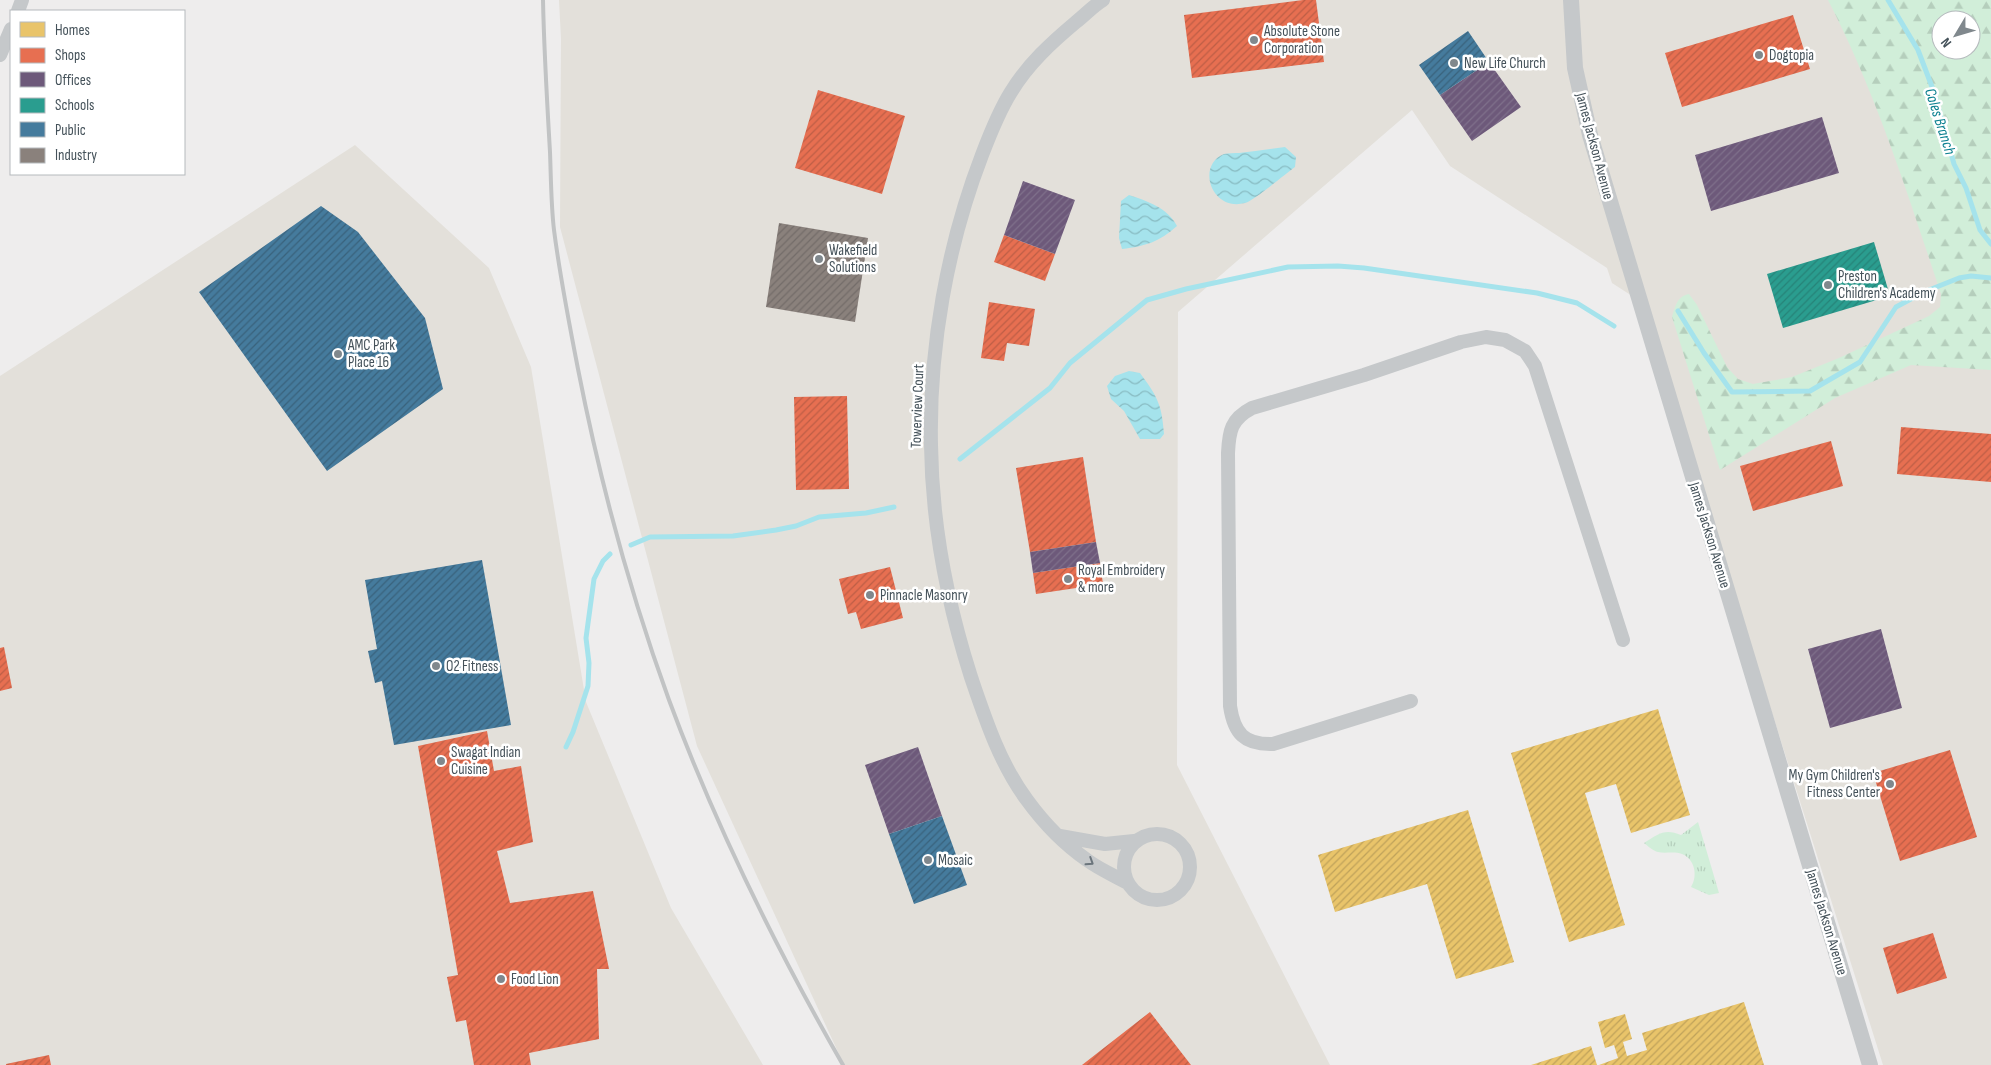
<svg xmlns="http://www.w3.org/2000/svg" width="1991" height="1065" font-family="'Sofia Sans Condensed',sans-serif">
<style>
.commercial{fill:#e3e0da}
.grass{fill:url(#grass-tufts)}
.forest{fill:url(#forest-firs);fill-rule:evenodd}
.water{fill:url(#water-waves)}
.homes{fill:url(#homes-hatch)}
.shops{fill:url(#shops-hatch)}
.offices{fill:url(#offices-hatch)}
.schools{fill:url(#schools-hatch)}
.public{fill:url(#public-hatch)}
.industry{fill:url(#industry-hatch)}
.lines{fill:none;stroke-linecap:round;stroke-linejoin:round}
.stream{stroke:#a5e3ec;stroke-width:5}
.minor{stroke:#c5c8ca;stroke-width:14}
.tertiary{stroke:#c5c8ca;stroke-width:16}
.rail{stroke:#c1c3c4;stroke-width:4}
.oneway{stroke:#6b757c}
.poi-dot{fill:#80888d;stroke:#fff;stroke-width:2}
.labels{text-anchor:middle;stroke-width:5;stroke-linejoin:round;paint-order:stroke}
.poi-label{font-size:15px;fill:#45525a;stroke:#fff;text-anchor:start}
.street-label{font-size:15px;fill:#45525a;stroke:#fff}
.water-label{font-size:16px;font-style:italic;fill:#0c8090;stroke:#fff}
</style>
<defs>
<pattern id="grass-tufts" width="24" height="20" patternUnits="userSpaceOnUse" patternTransform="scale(1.25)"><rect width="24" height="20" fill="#d1eed9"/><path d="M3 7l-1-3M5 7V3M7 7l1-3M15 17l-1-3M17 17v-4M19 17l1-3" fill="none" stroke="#b5cebc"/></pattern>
<pattern id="forest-firs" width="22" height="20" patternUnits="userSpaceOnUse" patternTransform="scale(1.25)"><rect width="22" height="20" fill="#d1eed9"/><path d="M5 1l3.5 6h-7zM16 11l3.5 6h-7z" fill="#b5cebc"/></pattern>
<pattern id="water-waves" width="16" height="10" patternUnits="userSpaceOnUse" patternTransform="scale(1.25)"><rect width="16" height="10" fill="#a5e3ec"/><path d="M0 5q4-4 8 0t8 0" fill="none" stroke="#88bbc2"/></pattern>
<pattern id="homes-hatch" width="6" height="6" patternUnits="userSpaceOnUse" patternTransform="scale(1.25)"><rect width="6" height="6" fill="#e9c46a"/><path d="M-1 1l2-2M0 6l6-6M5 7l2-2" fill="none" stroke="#bfa25a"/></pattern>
<pattern id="shops-hatch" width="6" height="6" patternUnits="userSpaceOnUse" patternTransform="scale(1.25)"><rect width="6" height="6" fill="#e76f51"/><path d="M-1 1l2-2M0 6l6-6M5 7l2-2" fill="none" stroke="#bd5e46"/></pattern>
<pattern id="offices-hatch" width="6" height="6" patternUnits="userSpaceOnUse" patternTransform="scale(1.25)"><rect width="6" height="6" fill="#6d597a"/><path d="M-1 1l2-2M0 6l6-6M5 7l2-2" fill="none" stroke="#7f708b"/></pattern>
<pattern id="schools-hatch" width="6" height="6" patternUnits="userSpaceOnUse" patternTransform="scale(1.25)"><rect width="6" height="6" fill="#2a9d8f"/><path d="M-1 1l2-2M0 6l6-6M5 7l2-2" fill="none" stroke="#268378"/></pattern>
<pattern id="public-hatch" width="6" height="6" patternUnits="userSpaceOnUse" patternTransform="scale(1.25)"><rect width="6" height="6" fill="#457b9d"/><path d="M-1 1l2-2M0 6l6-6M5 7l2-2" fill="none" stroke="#39627c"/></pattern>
<pattern id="industry-hatch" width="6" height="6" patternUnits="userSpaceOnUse" patternTransform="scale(1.25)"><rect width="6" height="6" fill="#8a817c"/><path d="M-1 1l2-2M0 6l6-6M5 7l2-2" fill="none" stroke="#736c69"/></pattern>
</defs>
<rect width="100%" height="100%" fill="#eeeded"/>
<path class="commercial" d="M559,0H1873L1991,228V1065H1883L1643,303L1612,283L1607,268L1450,166L1412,110L1178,312L1177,765L1330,1065H844L697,746L560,227L561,39Z
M355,145L489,268L531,367L586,702L671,908L763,1065H0V376Z"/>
<path class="grass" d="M1698,822L1719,893L1709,895L1691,887C1698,876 1695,859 1682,854C1674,851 1665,854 1658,852C1653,851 1648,846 1644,843C1658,834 1665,828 1681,835Z"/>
<path class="forest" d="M1828,0H1991V370L1911,365L1835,398L1720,470L1672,317C1675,307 1677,296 1689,294L1697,305L1727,367L1738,379L1753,384L1792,377L1839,358L1929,316L1940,307L1941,294C1908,195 1876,93 1828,0ZM1941,20H1971V50H1941Z"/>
<path class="water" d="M1285,147L1296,157L1295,167C1285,174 1255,200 1245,203C1211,212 1196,165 1224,154C1228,153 1235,153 1239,153C1254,151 1270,149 1285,147Z
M1129,195C1147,201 1168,208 1177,226C1159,242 1146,246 1122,249L1119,238L1121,201Z
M1129,371L1140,373C1157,396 1162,404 1164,434L1160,439H1140L1124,411L1111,399L1107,386L1115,376Z"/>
<path class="homes" d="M1658,709L1690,815L1631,833L1616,784L1585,793L1625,925L1569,942L1511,753Z
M1468,810L1514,962L1456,979L1427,884L1335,912L1318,855Z
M1744,1002L1764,1065H1599L1618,1058L1614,1045L1605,1048L1598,1022L1625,1014L1632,1039L1623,1042L1627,1056L1647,1050L1642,1033Z
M1591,1046L1597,1065H1531Z"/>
<path class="shops" d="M1303,0H1316L1324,62L1192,78L1184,15Z
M1793,15L1810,69L1682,107L1665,53Z
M818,90L905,116L882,194L795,168Z
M1004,235L1055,254L1045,281L994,262Z
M989,302L1035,309L1029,346L1007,343L1004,361L981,358Z
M847,396L849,489L796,490L794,397Z
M1901,427L1991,434V482L1897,474Z
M1831,441L1843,486L1753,511L1740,466Z
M1083,457L1096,542L1030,552L1016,468Z
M1100,563L1103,584L1036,594L1033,573Z
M890,567L903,618L861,629L856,612L848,614L839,579Z
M4,647L12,688L0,691V648Z
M487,731L494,771L521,766L533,842L497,851L510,903L593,891L609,969H597L599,1039L529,1053L531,1065H474L466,1020L456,1022L447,977L458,975L418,746Z
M1950,750L1977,837L1900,861L1873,773Z
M1933,933L1947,978L1897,994L1883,948Z
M1150,1012L1191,1065H1082Z
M49,1055L51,1065H6V1064Z"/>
<path class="offices" d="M1489,62L1521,107L1472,141L1440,95Z
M1822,117L1839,173L1711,211L1695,155Z
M1023,181L1075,200L1055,254L1004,235Z
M1096,542L1100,563L1033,573L1030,552Z
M1881,629L1902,708L1830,728L1808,649Z
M918,747L942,816L889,834L865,765Z"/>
<path class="schools" d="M1874,242L1890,296L1783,328L1767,274Z"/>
<path class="public" d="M1468,31L1489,62L1440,95L1419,65Z
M321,206L358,232L425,318L443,389L327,471L199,292Z
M482,560L511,725L394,745L382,681L375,683L368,651L377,649L365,580Z
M942,816L967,885L914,904L889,834Z"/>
<path class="industry" d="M779,223L868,238L855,322L766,307Z"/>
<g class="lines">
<path class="stream" d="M1888,0L1918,50L1934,92L1954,164L1966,188L1980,230L1991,244
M1678,311L1704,353L1732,392L1810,391L1860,362L1896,307L1924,292L1959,278L1971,276L1991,278
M960,459L1050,388L1070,363L1147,300L1186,289L1288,267L1338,266L1364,268L1537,293L1577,303L1614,326
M631,545L650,537L733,536L776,530L796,526L819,517L866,513L894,507
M566,747L573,732L588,686L589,663L586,638L594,579L603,561L610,554"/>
<path class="minor" d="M1103,0C1093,6 1085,15 1076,22C1051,43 1028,64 1011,92C999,111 990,134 982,155C947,246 929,348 931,445C932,524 947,602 971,677C985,718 1000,764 1027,800C1043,822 1064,844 1087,860C1099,869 1113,875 1126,882
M18,11L22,0
M0,55L11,29
M1411,701L1273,744C1244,745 1234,733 1230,706L1228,453C1229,431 1231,419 1252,408L1364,375L1461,342L1486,337L1505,340L1525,351L1535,366L1623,640
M1124 867a33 33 0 1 1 66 0a33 33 0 1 1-66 0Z
M1060,836L1105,844L1134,841"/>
<path class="tertiary" d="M1571,0L1575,68L1590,135L1870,1065"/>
<path class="rail" d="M543,0C544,51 547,101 550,152C551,178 551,205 554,230C560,277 569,323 578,369C600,481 630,593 669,700C716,827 776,948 843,1065"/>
</g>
<defs><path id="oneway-chevron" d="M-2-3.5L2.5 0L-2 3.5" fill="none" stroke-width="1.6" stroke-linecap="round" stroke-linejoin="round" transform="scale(1.25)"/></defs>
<use class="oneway" href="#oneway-chevron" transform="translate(1090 862) rotate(33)"/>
<g class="poi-dot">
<circle cx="1254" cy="40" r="5"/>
<circle cx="1759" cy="55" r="5"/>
<circle cx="1454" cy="63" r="5"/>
<circle cx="819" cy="259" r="5"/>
<circle cx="1828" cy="285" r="5"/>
<circle cx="338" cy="354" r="5"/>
<circle cx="1068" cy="579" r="5"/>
<circle cx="870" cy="595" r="5"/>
<circle cx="436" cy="666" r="5"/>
<circle cx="441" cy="761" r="5"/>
<circle cx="1890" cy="784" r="5"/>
<circle cx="928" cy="860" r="5"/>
<circle cx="501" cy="979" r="5"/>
</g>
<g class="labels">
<g class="poi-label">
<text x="1264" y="36">Absolute Stone<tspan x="1264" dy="17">Corporation</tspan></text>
<text x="1769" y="60">Dogtopia</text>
<text x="1464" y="68">New Life Church</text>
<text x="829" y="255">Wakefield<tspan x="829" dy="17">Solutions</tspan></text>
<text x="1838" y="281">Preston<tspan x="1838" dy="17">Children's Academy</tspan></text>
<text x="348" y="350">AMC Park<tspan x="348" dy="17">Place 16</tspan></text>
<text x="1078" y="575">Royal Embroidery<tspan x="1078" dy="17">&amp; more</tspan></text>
<text x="880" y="600">Pinnacle Masonry</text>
<text x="446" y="671">O2 Fitness</text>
<text x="451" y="757">Swagat Indian<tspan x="451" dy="17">Cuisine</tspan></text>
<text x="1880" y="780" text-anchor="end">My Gym Children's<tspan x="1880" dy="17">Fitness Center</tspan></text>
<text x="938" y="865">Mosaic</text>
<text x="511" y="984">Food Lion</text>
</g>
<g class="street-label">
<text transform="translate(1595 146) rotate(75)" y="5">James Jackson Avenue</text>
<text transform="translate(917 406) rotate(-88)" y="5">Towerview Court</text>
<text transform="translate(1710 535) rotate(73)" y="5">James Jackson Avenue</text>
<text transform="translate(1827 922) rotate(73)" y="5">James Jackson Avenue</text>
</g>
<g class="water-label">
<text transform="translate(1941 121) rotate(72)" y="6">Coles Branch</text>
</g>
</g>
<rect x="10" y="10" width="175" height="165" fill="#ffffff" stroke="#b5babd"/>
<rect x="20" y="22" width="25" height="15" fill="#e9c46a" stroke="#b5babd"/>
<text x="55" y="35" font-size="15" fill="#45525a">Homes</text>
<rect x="20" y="48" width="25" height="15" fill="#e76f51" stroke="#b5babd"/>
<text x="55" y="60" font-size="15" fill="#45525a">Shops</text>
<rect x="20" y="72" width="25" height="15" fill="#6d597a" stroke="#b5babd"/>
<text x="55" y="85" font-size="15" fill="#45525a">Offices</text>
<rect x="20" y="98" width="25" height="15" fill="#2a9d8f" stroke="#b5babd"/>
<text x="55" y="110" font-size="15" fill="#45525a">Schools</text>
<rect x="20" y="122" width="25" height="15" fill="#457b9d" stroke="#b5babd"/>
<text x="55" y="135" font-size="15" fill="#45525a">Public</text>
<rect x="20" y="148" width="25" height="15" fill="#8a817c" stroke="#b5babd"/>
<text x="55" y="160" font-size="15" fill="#45525a">Industry</text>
<g transform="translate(1956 35) rotate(232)"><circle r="24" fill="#ffffff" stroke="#b5babd"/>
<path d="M0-4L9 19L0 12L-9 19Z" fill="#80888d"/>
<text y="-8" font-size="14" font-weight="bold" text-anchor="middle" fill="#45525a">N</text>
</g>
</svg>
